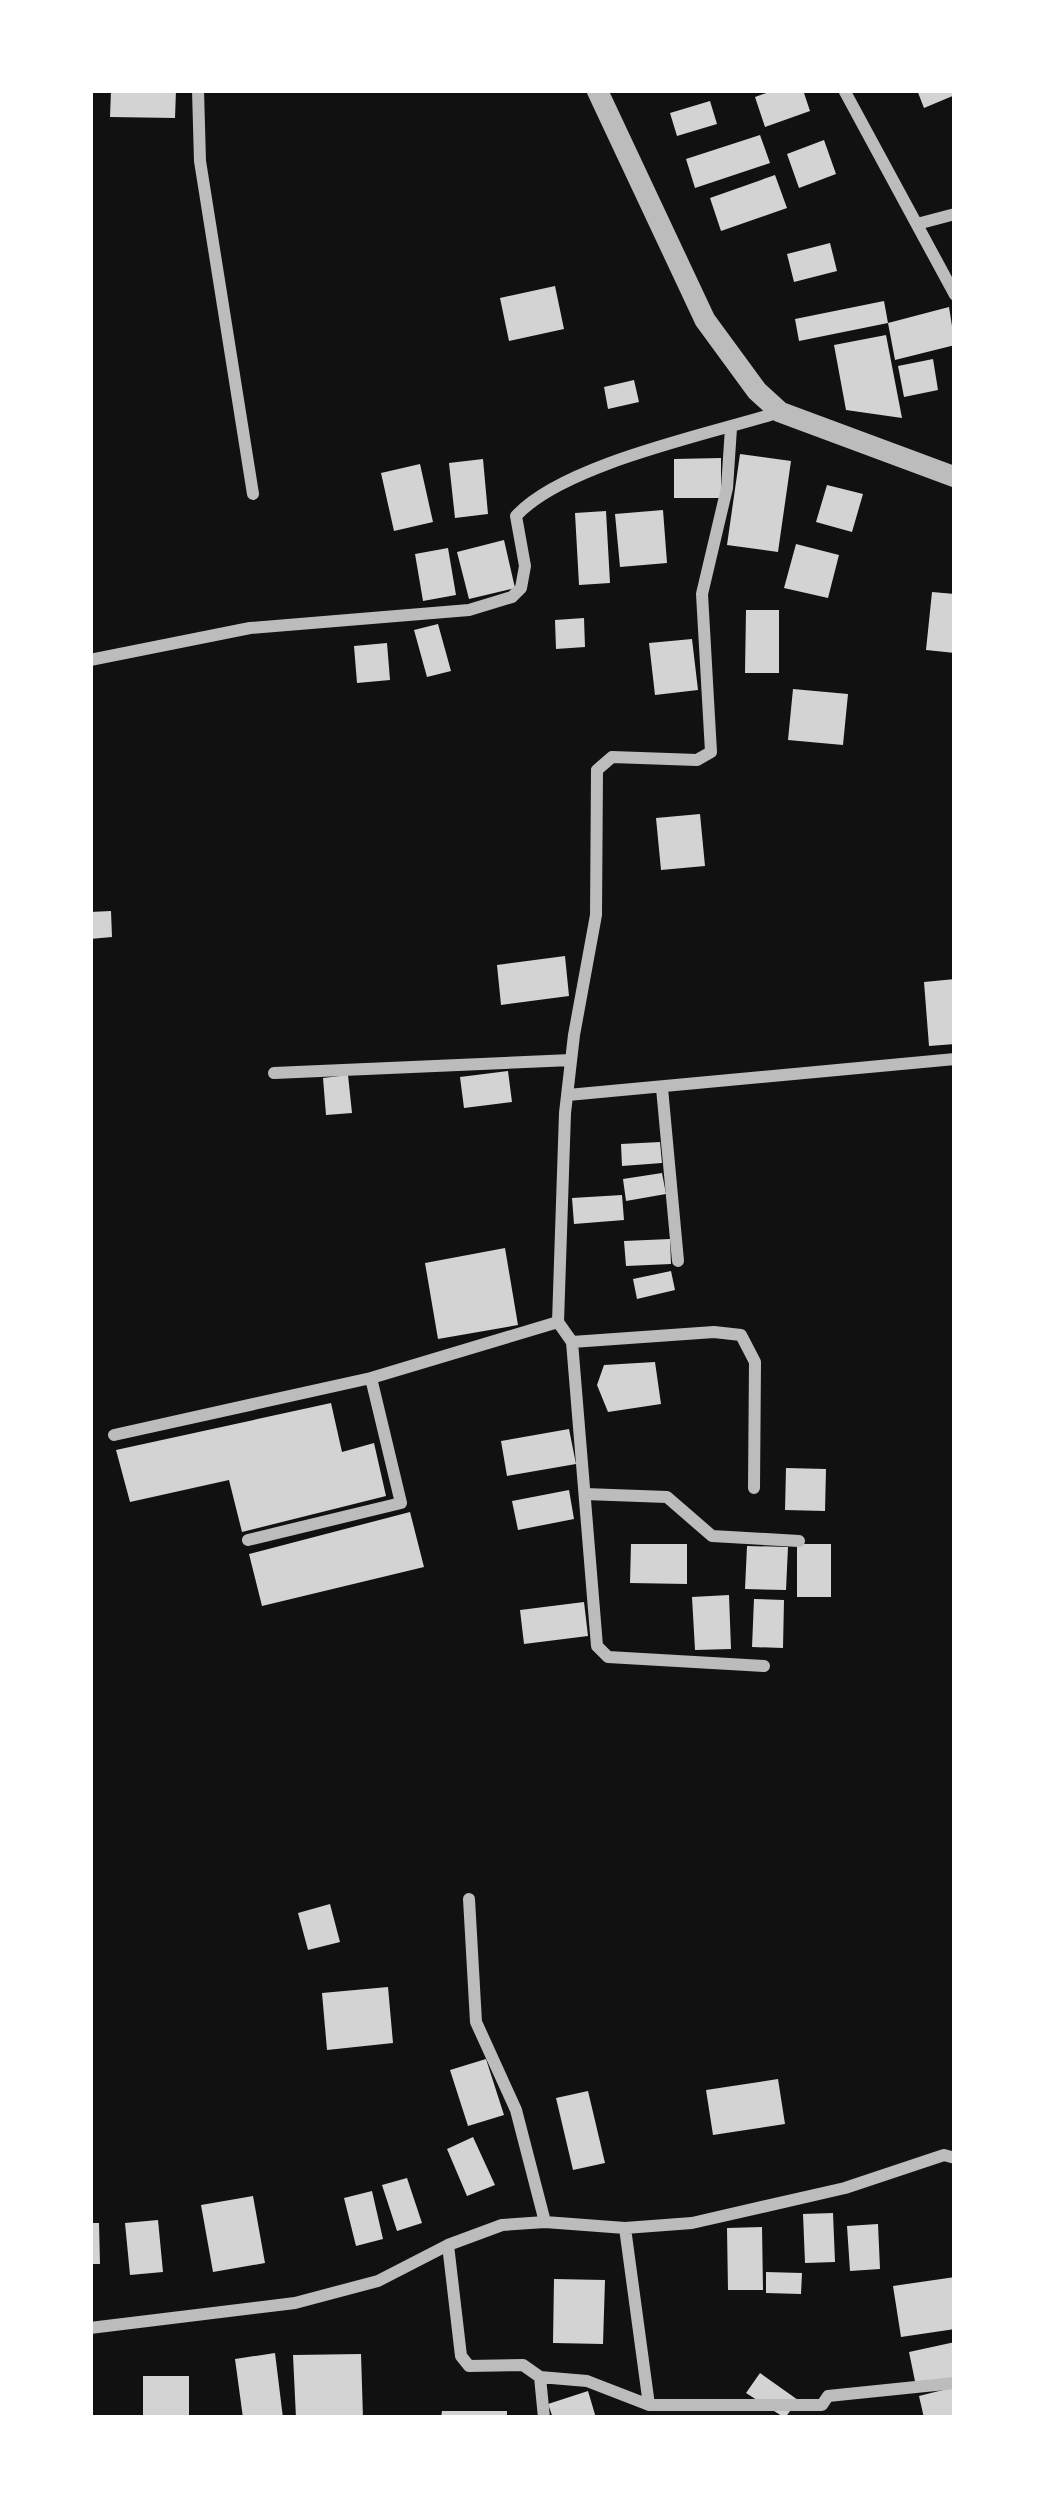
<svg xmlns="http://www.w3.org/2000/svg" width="1045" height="2508" font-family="Manrope,sans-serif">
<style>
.building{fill:#d3d3d3}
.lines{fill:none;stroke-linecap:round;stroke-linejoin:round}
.minor{stroke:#bcbcbc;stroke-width:12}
.tertiary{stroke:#bcbcbc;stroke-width:21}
</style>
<rect width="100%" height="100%" fill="#111"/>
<path class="building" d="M111,90H176L175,118L110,117Z
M775,90H803L810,111L765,127L755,97Z
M917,90H955V95L924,108Z
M710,101L717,124L677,136L670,113Z
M760,135L770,163L695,188L686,159Z
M824,140L836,174L799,188L787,154Z
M775,175L787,208L721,231L710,198Z
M830,243L837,271L794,282L787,254Z
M555,286L564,329L509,341L500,298Z
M884,301L888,323L799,341L795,319Z
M949,307L955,345L895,360L888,323Z
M886,335L902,418L846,410L834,345Z
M933,359L938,390L904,397L898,366Z
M634,380L639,402L608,409L604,387Z
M740,454L791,461L778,552L727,545Z
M721,458V498H674V459Z
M483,459L488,514L455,518L449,463Z
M420,464L433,522L394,531L381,473Z
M827,485L863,494L852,532L816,522Z
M663,510L667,563L620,567L615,514Z
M606,511L610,583L579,585L575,513Z
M504,540L515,588L469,599L457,552Z
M796,544L839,555L828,598L784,588Z
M448,548L456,595L423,601L415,554Z
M932,592L955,594V653L926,650Z
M746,610H779V673H745Z
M584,618L585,647L556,649L555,620Z
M438,624L451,671L427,677L414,630Z
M692,639L698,690L655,695L649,643Z
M387,643L390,680L357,683L354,646Z
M793,689L848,694L843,745L788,740Z
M700,814L705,866L661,870L656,818Z
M111,911L112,937L90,939V912Z
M565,956L569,996L501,1005L497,965Z
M955,979V1044L929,1046L924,982Z
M508,1071L512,1102L464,1108L460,1077Z
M348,1075L352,1113L326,1115L323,1078Z
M660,1142L662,1163L622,1166L621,1144Z
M662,1173L666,1194L626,1201L623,1179Z
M622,1195L624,1220L574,1224L572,1198Z
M670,1239L671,1264L626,1266L624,1241Z
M505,1248L518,1325L438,1339L425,1263Z
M671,1271L675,1290L637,1299L633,1279Z
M655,1362L661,1404L608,1412L597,1385L604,1365Z
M331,1403L342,1452L374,1443L386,1496L242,1532L229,1480L130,1502L116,1450Z
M569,1429L576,1464L507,1476L501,1441Z
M786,1468L826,1469L825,1511L785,1510Z
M569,1490L574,1519L518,1530L512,1501Z
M410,1512L424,1567L262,1606L249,1554Z
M631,1544H687V1584L630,1583Z
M797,1544H831V1597H797Z
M747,1546L788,1547L786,1590L745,1589Z
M729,1595L731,1649L695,1650L692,1597Z
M754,1599L784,1600L783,1648L752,1647Z
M584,1602L588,1636L524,1644L520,1610Z
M330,1904L340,1942L308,1950L298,1913Z
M388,1987L393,2043L327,2050L322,1993Z
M486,2059L504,2115L468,2126L450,2070Z
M778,2079L785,2124L713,2135L706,2090Z
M588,2091L605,2163L573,2170L556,2098Z
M473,2137L495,2185L467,2196L447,2149Z
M407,2178L422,2223L397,2231L382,2185Z
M372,2191L383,2239L356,2246L344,2198Z
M253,2196L265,2263L213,2272L201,2205Z
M833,2213L835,2262L805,2263L803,2214Z
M158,2220L163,2272L130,2275L125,2223Z
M90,2223H99L100,2264H90Z
M878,2224L880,2269L850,2271L847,2226Z
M762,2227L763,2290H728L727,2228Z
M766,2272L802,2273L801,2294L766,2293Z
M955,2277V2329L901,2337L893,2286Z
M554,2279L605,2280L603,2344L553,2343Z
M955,2342V2378L916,2386L909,2352Z
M275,2353L283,2418H243L235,2359Z
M361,2354L363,2418H296L293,2355Z
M760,2373L798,2400L785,2418L746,2393Z
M143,2376H189V2418H143Z
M955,2387V2418H924L919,2396Z
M588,2391L596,2418H553L548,2404Z
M442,2411H507V2418H441Z"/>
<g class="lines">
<path class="minor" d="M198,90L200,161L253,494
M844,90L955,295
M917,224L955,214
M731,428L727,488L702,594L711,752L697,760L612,757L597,770L596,915L574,1035L565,1113L558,1322L572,1342L597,1646L608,1657L764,1666
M90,660L250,628L469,610L512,597L521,588L525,566L516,516C563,464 710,434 780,412
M274,1073L571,1060
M662,1088L678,1261
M568,1095L955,1059
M572,1342L714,1332L741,1335L755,1362L754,1488
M114,1435L371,1378L558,1322
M585,1494L667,1497L712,1536L799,1541
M248,1540L401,1503L371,1378
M469,1899L476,2022L516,2110L545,2222
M625,2228L649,2405
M448,2245L461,2356L469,2366L523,2365L540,2377L587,2381L649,2405H822L828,2396L955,2383
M90,2328L295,2303L378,2281L448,2245L502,2225L545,2222L625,2228L692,2223L845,2188L944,2155L955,2158
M540,2377L544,2418"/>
<path class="tertiary" d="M597,90L705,320L757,391L780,412L955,477"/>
</g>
<rect width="1045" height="2508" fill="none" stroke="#ffffff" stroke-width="186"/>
</svg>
